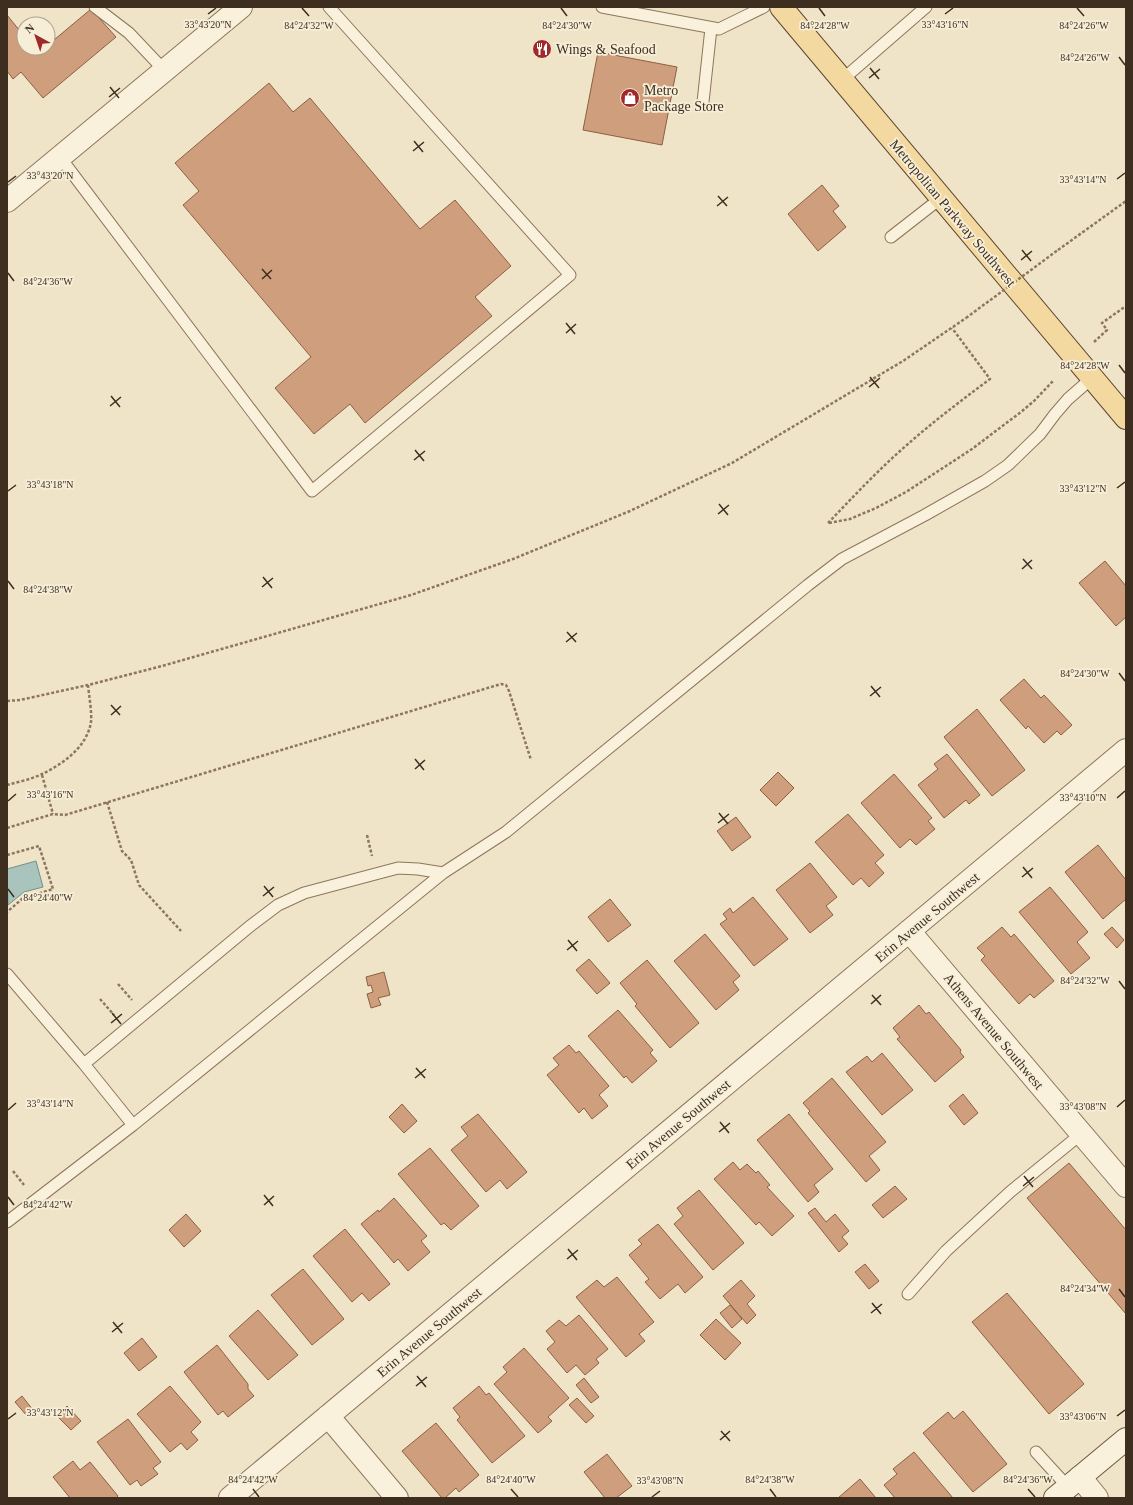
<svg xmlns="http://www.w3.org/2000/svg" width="1133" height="1505" font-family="Georgia,serif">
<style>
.water{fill:#a9c4bc;stroke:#6f938a}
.building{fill:#cf9f7d;stroke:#8d5f41}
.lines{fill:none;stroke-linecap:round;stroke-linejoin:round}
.lane-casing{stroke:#8d765c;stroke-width:13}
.street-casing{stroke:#8d765c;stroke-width:24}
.secondary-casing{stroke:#6f573f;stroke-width:24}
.primary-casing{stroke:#5b4430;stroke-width:24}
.path{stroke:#8d765c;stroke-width:2.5;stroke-dasharray:3 2;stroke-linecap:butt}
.lane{stroke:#faf1dc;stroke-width:11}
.street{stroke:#faf1dc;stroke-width:22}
.secondary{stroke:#faf1dc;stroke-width:22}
.primary{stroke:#f3d9a0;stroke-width:22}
.path-bridge{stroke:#8d765c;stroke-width:2.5;stroke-dasharray:3 2;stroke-linecap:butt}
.ticks{fill:none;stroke:#3d2e20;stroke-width:1.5}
.labels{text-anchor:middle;stroke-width:3.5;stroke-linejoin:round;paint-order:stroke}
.poi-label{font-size:14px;fill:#3d2e20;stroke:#f7eed8;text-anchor:start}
.street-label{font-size:14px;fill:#3d2e20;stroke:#f7eed8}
.ticks-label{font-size:10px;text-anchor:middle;fill:#3d2e20;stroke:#f7eed8;stroke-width:3.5;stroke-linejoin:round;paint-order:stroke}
</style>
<rect width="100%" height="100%" fill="#f0e4c8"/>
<path class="water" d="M36,861L43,887L24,892L8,905L7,869Z"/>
<path class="building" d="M91,9L116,37L43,98L21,72L13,79L7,71V15L24,36V48H34L38,53L44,48H48V45Z
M598,52L677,67L662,145L583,130Z
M269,83L293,112L310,98L420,229L455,200L511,266L475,297L492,316L365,423L350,404L314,434L275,388L311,357L183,205L199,191L175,163Z
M822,185L839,206L833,211L846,227L818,251L788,214Z
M1105,561L1126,586V617L1116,626L1079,583Z
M1024,679L1041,698L1044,695L1072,725L1061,735L1057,731L1044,743L1028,726L1026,729L1000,700Z
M977,709L1025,770L992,796L944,737Z
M947,754L980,795L969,804L966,800L944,818L918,785L938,769L934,764Z
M778,772L794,788L776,806L760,790Z
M894,774L932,818L928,821L935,829L916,845L910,839L900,848L861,803Z
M848,814L884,855L875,863L884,873L869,887L861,878L853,885L815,842Z
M736,817L751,837L732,851L717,831Z
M1098,845L1126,880V899L1103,919L1065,872Z
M810,863L837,897L826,906L833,915L810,933L776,890Z
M1050,887L1088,932L1077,942L1090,958L1071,974L1019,912Z
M753,897L788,939L754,966L720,924L727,919L723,914L730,908L733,913Z
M610,899L631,925L608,942L588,917Z
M1002,927L1011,937L1014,934L1054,981L1034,998L1030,994L1019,1004L981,960L985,956L977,948Z
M1112,927L1124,940L1117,948L1104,934Z
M705,934L740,976L733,982L739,990L716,1010L674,961Z
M589,959L610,983L597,994L576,970Z
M647,960L699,1023L670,1048L635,1006L637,1004L620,983Z
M384,972L390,995L378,998L381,1005L371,1008L367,994L373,992L371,985L368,986L366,977Z
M919,1005L926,1014L929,1012L961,1050L960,1052L964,1057L935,1082L897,1039L900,1037L893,1028Z
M618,1010L653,1050L650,1053L657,1061L632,1083L626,1076L624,1078L588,1036Z
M569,1045L576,1053L579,1051L609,1086L599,1095L608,1106L592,1119L584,1108L579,1113L547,1075L559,1065L553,1058Z
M882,1053L913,1090L882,1115L846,1072L867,1056L872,1062Z
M832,1078L886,1142L869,1156L880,1170L866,1182L808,1113L810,1111L803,1103Z
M963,1094L978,1113L964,1125L949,1106Z
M402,1104L417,1121L404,1133L389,1117Z
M478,1114L527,1172L507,1189L500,1180L486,1192L451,1150L468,1136L461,1127Z
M789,1114L833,1169L814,1185L819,1192L808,1202L757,1140Z
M430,1148L479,1206L451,1230L444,1223L441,1225L398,1174Z
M733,1162L740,1170L747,1164L756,1173L758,1171L770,1185L767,1187L794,1216L772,1236L759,1222L756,1225L714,1179Z
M1069,1163L1126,1230V1314L1027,1198Z
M895,1186L907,1199L883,1218L872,1205Z
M699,1190L744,1243L713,1270L674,1224L683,1216L677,1208Z
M394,1198L427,1236L421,1241L430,1252L408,1271L398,1259L394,1263L361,1224L378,1210L379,1212Z
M815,1208L826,1222L835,1214L849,1231L842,1237L848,1244L839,1252L808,1213Z
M186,1214L201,1231L184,1247L169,1230Z
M658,1224L703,1277L685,1293L678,1284L660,1299L645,1282L649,1279L629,1255L642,1244L638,1240Z
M345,1229L390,1284L369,1301L362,1293L352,1302L313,1256Z
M865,1264L879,1281L869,1289L855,1272Z
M303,1269L344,1319L312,1345L271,1295Z
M617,1277L654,1322L639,1334L645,1341L626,1357L576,1297L597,1280L604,1287Z
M741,1280L755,1296L747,1304L756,1315L747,1324L723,1296Z
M1007,1293L1084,1384L1049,1414L972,1322Z
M730,1305L742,1319L732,1328L720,1313Z
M258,1310L298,1355L268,1380L229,1336Z
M579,1315L608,1349L596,1359L599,1363L585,1375L576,1365L567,1373L547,1349L555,1342L546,1331L559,1320L566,1326Z
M716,1319L741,1343L725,1360L700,1335Z
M142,1338L157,1357L139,1371L124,1353Z
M217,1345L248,1384V1389L254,1396L228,1417L223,1411L218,1415L184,1372Z
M524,1348L569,1398L548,1417L552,1421L538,1433L494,1384L507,1372L503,1367Z
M584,1378L599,1397L591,1403L576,1385Z
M170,1386L201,1422L191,1432L198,1440L187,1450L181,1443L170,1452L137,1414Z
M479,1386L486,1395L489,1393L525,1436L492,1463L457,1420L460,1417L453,1408Z
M22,1396L33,1410L27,1416L15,1402Z
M577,1398L594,1416L586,1423L569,1405Z
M67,1406L81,1421L71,1430L57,1416Z
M963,1411L1007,1464L973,1492L923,1433L948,1412L954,1419Z
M128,1419L161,1462L153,1468L158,1474L141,1486L137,1480L130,1485L97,1442Z
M436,1423L479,1475L459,1492L456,1488L445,1498H442L402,1451Z
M914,1452L953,1498H895L884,1485L897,1474L893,1469Z
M607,1454L632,1486L616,1498H605L584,1472Z
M73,1461L80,1470L90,1462L118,1496L116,1498H70L53,1477Z
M860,1479L876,1498H838Z"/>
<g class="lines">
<defs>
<path id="lane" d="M95,7L129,33L164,70
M602,7L719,29L764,7
M842,80L926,7
M703,102L711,28
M60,157L312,491L570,275L329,7
M891,237L941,198
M7,974L84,1064L133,1125
M84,1064L249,927L278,905L304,893L398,868L418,869L443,873
M7,1222L133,1125L443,873L506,832L808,585L842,559L925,515L985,481L1008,465L1040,434L1055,414L1068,399L1092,378
M908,1294L946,1251L1010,1192L1081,1134
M1036,1452L1068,1487"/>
<path id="street" d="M7,201L241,7
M909,931L1126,1186
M328,1416L397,1498
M1080,1477L1097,1498
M230,1498L1126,750"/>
<path id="secondary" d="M1055,1498L1126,1439"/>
<path id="primary" d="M781,7L1126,418"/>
</defs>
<use href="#lane" class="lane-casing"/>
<use href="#street" class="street-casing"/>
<use href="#secondary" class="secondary-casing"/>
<use href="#primary" class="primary-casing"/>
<path class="path" d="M1058,250L1126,201
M1094,342L1107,330L1102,323L1126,306
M828,523C854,496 880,468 908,444C934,421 962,400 990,379L952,328
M829,523L850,519L876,508L906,492L972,449L1021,412L1034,401L1053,381
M7,701L20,700L88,685L162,666L411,595L513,559L630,511L732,463L903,361L966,318
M42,775L53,814
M7,785C18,782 32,779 42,774C63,764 87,747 91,722C92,712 89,696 88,685
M107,802L122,851L131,860L139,885L181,931
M7,828L53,814L65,815L501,684L506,685L509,691L531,760
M367,835L372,856
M7,855L39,846L53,889L22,899L7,912
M118,984L132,1000
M100,999L114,1015
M13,1171L24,1185"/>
<use href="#lane" class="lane"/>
<use href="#street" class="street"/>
<use href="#secondary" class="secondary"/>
<use href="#primary" class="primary"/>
<path class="path-bridge" d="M966,318L1058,250"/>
</g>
<path class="ticks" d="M302,8L309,16M561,8L567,16M819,8L825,16M1077,8L1084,16M208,14L216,8M945,14L953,8M1119,57L1125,65M870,68L879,79M869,78L880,69M110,87L119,98M109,97L120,88M414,141L423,152M413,151L424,142M1117,179L1125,173M8,182L16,176M718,196L727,206M717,206L728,197M1022,250L1031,261M1021,260L1032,251M262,269L271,279M8,273L14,281M262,279L272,270M566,323L575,334M566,333L576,324M1119,365L1125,373M870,377L879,388M869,387L880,378M111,396L120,407M110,406L121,397M415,450L424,461M414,460L425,451M1117,488L1125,482M8,491L16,485M719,504L728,515M718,514L729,505M1023,559L1032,569M1022,569L1032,560M263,577L272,588M8,581L14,589M262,587L273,578M567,632L576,642M566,642L577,633M1119,673L1125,681M871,686L880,697M870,696L881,687M111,705L120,715M111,715L121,706M415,759L424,770M415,769L425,760M1117,798L1125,791M8,801L16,794M719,813L728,824M718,823L729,814M1023,867L1032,878M1022,877L1033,868M264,886L273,897M8,889L14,897M263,896L274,887M568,940L577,951M567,950L578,941M1119,981L1125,989M872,995L881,1005M871,1004L881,995M112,1013L121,1024M111,1023L122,1014M416,1068L425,1078M415,1078L426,1069M1117,1107L1125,1100M8,1110L16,1103M720,1122L729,1133M719,1132L730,1123M1024,1176L1033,1187M1023,1186L1034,1177M264,1195L273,1206M8,1197L14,1205M264,1205L274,1196M568,1249L577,1260M567,1259L578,1250M1119,1289L1125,1297M872,1303L881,1314M871,1313L882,1304M113,1322L122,1333M112,1332L123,1323M417,1376L426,1387M416,1386L427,1377M1117,1416L1125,1410M8,1419L16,1413M721,1431L730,1441M720,1440L730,1431M253,1489L259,1497M511,1489L518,1497M770,1489L776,1497M1028,1489L1035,1497M652,1497L660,1491"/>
<defs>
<symbol id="restaurant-disc" viewBox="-11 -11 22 22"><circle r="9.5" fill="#9e2a2b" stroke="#f7eed8"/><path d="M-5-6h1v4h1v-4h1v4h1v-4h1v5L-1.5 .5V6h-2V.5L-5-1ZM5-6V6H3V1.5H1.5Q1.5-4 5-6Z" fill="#fff"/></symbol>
<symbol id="shop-disc" viewBox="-11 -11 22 22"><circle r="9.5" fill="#9e2a2b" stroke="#f7eed8"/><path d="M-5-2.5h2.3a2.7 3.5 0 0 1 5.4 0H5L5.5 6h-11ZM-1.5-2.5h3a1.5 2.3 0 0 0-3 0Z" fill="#fff"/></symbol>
</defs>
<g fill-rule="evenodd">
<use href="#restaurant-disc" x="531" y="38" width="22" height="22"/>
<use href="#shop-disc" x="619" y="87" width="22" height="22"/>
</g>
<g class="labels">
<g class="poi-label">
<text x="556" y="54">Wings &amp; Seafood</text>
<text x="644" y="95">Metro<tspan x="644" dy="16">Package Store</tspan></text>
</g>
<g class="street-label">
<text transform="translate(953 213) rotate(50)" y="5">Metropolitan Parkway Southwest</text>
<text transform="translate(927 917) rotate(-40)" y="5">Erin Avenue Southwest</text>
<text transform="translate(994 1031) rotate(50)" y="5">Athens Avenue Southwest</text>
<text transform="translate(678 1124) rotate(-40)" y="5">Erin Avenue Southwest</text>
<text transform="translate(429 1332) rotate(-40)" y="5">Erin Avenue Southwest</text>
</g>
</g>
<g class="ticks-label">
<text x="208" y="28">33°43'20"N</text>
<text x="945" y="28">33°43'16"N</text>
<text x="1084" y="29">84°24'26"W</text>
<text x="309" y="29">84°24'32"W</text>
<text x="567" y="29">84°24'30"W</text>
<text x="825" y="29">84°24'28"W</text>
<text x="1085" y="61">84°24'26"W</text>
<text x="50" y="179">33°43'20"N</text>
<text x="1083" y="183">33°43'14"N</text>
<text x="48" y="285">84°24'36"W</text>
<text x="1085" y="369">84°24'28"W</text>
<text x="50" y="488">33°43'18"N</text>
<text x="1083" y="492">33°43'12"N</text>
<text x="48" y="593">84°24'38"W</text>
<text x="1085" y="677">84°24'30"W</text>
<text x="50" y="798">33°43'16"N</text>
<text x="1083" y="801">33°43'10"N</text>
<text x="48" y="901">84°24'40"W</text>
<text x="1085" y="984">84°24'32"W</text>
<text x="50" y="1107">33°43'14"N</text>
<text x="1083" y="1110">33°43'08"N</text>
<text x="48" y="1208">84°24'42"W</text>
<text x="1085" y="1292">84°24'34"W</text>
<text x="50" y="1416">33°43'12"N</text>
<text x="1083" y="1420">33°43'06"N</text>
<text x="253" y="1483">84°24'42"W</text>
<text x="511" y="1483">84°24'40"W</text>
<text x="770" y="1483">84°24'38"W</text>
<text x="1028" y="1483">84°24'36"W</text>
<text x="660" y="1484">33°43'08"N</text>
</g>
<rect width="1133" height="1505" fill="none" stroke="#3d2e20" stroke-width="16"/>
<g transform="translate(36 36) rotate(320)"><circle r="19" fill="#f7eed8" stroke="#ada18e"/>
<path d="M0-3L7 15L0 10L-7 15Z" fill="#9e2a2b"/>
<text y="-6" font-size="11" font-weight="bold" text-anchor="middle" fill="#3d2e20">N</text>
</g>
</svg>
